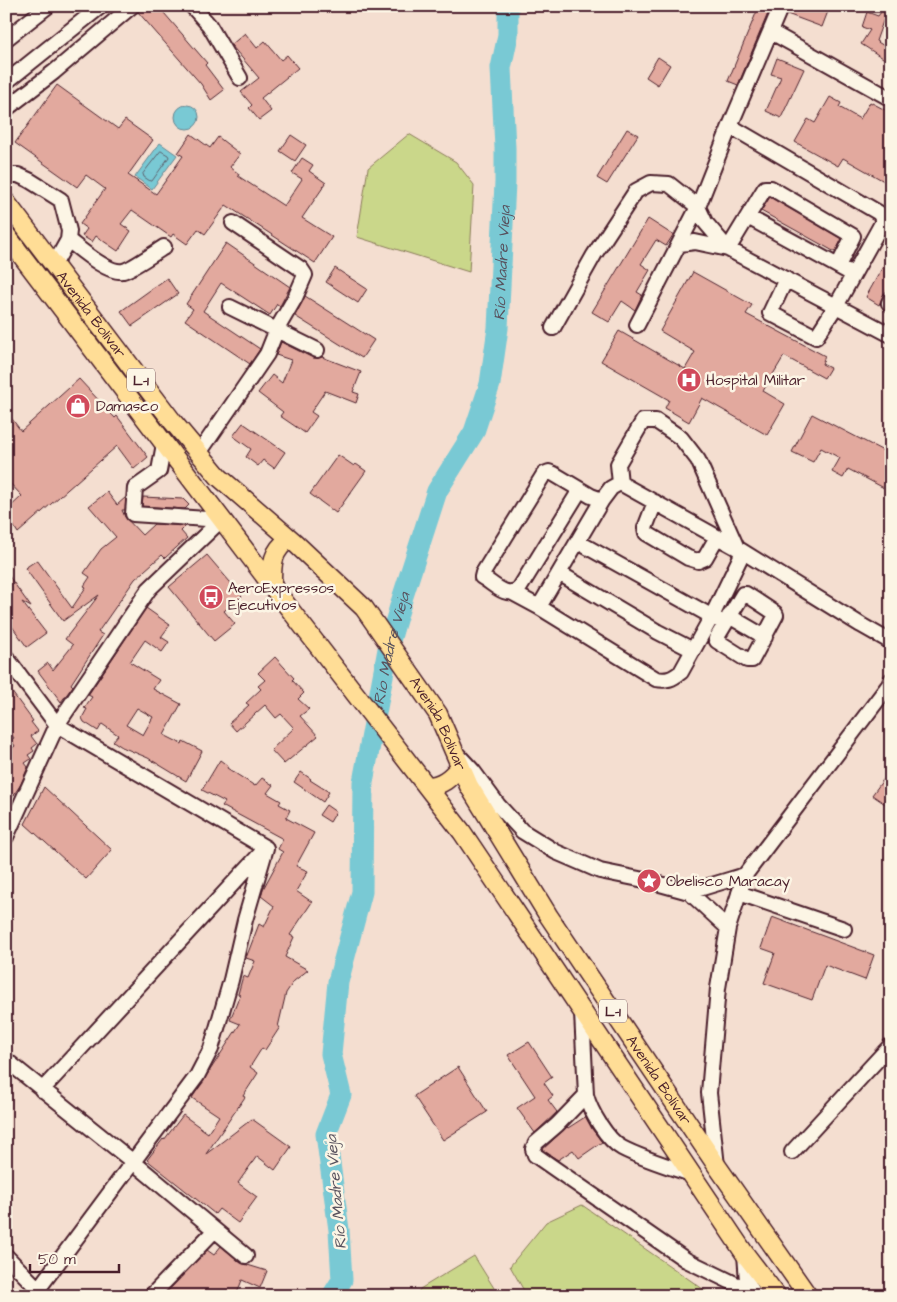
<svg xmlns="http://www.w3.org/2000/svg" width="897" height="1302" font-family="'Architects Daughter',sans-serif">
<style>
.green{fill:#cad78a;stroke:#8a7b5a}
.water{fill:#79c9d4;stroke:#668590}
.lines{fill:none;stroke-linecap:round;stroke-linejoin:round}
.shore{stroke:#5d636f;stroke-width:1}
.river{stroke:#79c9d4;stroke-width:21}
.building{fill:#e2a99e;stroke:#4a1f2b;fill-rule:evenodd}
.minor-casing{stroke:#4a1f2b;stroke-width:18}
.major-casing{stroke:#4a1f2b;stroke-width:21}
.minor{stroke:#fcf5e5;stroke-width:14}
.major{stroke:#ffdd96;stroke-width:18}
.labels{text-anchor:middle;stroke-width:5;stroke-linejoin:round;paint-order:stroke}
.shield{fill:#fcf5e5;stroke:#7f5f63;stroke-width:1}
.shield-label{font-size:14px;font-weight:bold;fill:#4a1f2b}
.street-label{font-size:15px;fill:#4a1f2b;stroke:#fcf5e5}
.poi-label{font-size:15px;fill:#4a1f2b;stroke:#fcf5e5;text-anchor:start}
.water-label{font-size:16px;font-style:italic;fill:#58525e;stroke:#fcf5e5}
</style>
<rect width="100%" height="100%" fill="#f4ded0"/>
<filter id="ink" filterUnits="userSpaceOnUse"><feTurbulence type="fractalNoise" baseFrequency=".02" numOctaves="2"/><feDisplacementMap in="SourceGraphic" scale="10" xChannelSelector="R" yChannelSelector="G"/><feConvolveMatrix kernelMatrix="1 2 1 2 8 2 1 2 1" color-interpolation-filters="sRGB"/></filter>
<g filter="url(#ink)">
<path class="green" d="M409,134L456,162L474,185L469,272L357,237L368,168Z
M582,1205L713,1296H527L510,1266L546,1222Z
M474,1256L499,1296H416L420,1289Z"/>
<path class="water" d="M175 117a12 12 0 1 1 24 0a12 12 0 1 1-24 0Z
M160,143L177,155L152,189L135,177Z"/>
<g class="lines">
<path class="shore" d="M161,151L168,155L169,157L152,181H150L144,177L143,174Z"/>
<path class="river" id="s1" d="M332,1296L342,1280L339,1230L326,1134L341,1095L331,1054L338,982L362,892L363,782L389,644L403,596L437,491L474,432L490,384L498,328L505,182V148L501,68L508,35V6"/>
</g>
<path class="building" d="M143,6H158L207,63L205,65L224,90L211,100L201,84L138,12Z
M759,6H771L738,85L728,81Z
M790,6H830L822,27L787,14Z
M884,8L887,10L876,41L891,50V63L861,44L870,30L862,27L867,12L878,16Z
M245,33L257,48L265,41L281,60L287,55L298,68L261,98L271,111L259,120L249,108L252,105L241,92L259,78L231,45Z
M658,57L670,65L658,85L646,77Z
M777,58L804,69L781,118L766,111L781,77L771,74Z
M57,85L118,129L125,120L153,140L128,175L156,194L183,156L178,153L191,134L210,148L218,137L240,154L230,167L239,174L238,176L284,206L302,179L292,173L302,158L313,165L309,171L326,183L302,218L332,237L315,263L226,205L205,234L198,229L187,244L173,234L171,237L132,210L121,224L131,231L118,251L96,236L92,242L82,236L87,229L80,224L105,189L86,175L77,187L15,143Z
M830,97L841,103L839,107L860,119L870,102L891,113V185L843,158L838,166L795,142L808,119L815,123Z
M627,129L638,135L607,184L597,178Z
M291,135L306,145L295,161L280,151Z
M770,197L842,239L835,252L761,211Z
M648,219L673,235L666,246L656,240L641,264L650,270L637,292L642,295L635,310L622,301L609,322L592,312Z
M226,243L290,287L280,306L277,304L270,315L221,283L203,311L260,349L250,364L185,320L193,309L186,304Z
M891,252V285L883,295L879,305L866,297Z
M335,268L367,289L358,303L326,282Z
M693,272L752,305L746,314L825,356L822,364L830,368L824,378L784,356L763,391L785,404L767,435L702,398L689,422L665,408L669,400L601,361L619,331L685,369L695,352L660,331Z
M167,278L178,294L132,326L121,311Z
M305,296L374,340L362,358L295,316Z
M281,342L313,358L322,357L361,372L353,392L359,394L356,403L325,391L311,412L317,416L305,433L280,416L283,412L258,393L272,375L282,383L291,360L276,355Z
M79,379L115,418L117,416L148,457L134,469L117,446L18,533L6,514V511L22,496L6,479V411L21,431Z
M812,414L891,455V475L884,488L848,469L843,478L832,472L840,458L821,448L813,462L792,452Z
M243,423L285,452L274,468L263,460L258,466L246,457L251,449L233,436Z
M338,455L354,466L356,464L366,471L336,513L310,494Z
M107,492L117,505L126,497L125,510H122L125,517L142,535L154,524L186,526L181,531L187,538L165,558L162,555L135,579L98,632L103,635L71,684L73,686L61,702L38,671L48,663L53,670L73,645L65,639L99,595L63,621L25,568L37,560L72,608L86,587L84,586L90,577L84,573L101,549L116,537L89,506Z
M143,497L183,499L189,505L185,509L142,506Z
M207,555L242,596L224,611L235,624L214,641L169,587Z
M6,572L31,607L22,602L46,633L27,647L6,618Z
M146,608L170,625L161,637L169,642L162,652L145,640L130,662L159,680L153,689L181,704L164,735L182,744L183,741L202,751L186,781L148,758L122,747L113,741L118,735L102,724L98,731L84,722L82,718L87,709L84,708L92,697L88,695ZM137,708L153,717L143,735L126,725Z
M275,657L294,678L292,680L304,693L298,699L309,709L300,716L318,736L284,764L271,750L294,728L281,714L276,718L265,705L236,731L229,723L249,705L246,703L261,689L258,686L265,680L258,673Z
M6,684L33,721L31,722L38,731L31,736L37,744L32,748L34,751L28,755L31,759L25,763L28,767L21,784L6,807V753L15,746L11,740L14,738L6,727Z
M220,760L228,766L227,768L255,786L262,778L273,785L267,793L281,801L279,804L290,810L286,818L314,833L296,866L308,871L296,891L312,902L290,935L294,937L285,957L308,970L294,981L286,993L278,1027H280L265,1050L262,1048L250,1067L258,1073L243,1096L245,1097L206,1154L252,1119L291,1147L275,1170L257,1156L238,1183L257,1197L238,1223L219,1209L215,1214L147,1160L163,1139L164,1140L183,1115L208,1133L219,1116L192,1098L240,1024L230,1020L240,995L238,994L243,976L248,978L255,961L246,958L259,924L264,927L274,906L261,896L263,889L283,852L278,849L283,839L222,806L225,802L202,790Z
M891,769V808L872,795Z
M301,772L311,779L310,780L329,792L323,802L294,782Z
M44,787L112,850L86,879L25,824Z
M326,805L336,812L330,822L319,815Z
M772,917L874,955L865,980L825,965L812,1000L764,983L775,953L761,948Z
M529,1042L552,1077L544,1083L553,1096L548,1100L557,1112L535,1133L517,1108L535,1096L508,1055Z
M458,1067L487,1112L443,1140L414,1096Z
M583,1111L592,1129L602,1142L579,1158L573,1150L558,1160L542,1150L567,1127L568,1128L585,1117Z
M221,1246L241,1263L267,1271L260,1288L242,1280L236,1296H163L207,1250L214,1255Z"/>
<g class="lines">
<defs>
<path id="minor" d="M192,6L209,25L240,78
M771,32L891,99
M6,39L48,6
M6,82L101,6
M6,109L54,72L132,6
M730,126L879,213L882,218V223L836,306L816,337L770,313L786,279
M6,175H18L29,180L61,200L69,231L68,240L54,265
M748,217L847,271
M68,240C80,249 108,274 123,271C130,270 156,252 164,247
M680,244L695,242L728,249L891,335
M891,299L889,303L891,305
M230,307L317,350
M637,325L698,207L730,126L781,6
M553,328L594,255L636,191L651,183L669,184L698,207L705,222L728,249L765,188H771L853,236L838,266
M164,444L159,471L135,488L133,514L221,520
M199,453L267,354L277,329L295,298L305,275L301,269L233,223
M620,483L737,548L861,625L891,642
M620,483L618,464L643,421H656L681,438L698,460L737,548
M580,490L519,589C506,599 494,584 482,577L483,573L544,474L549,472L554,474L591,496L602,500
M655,502L645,528L646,533L688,558L698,561L705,558L717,537
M578,542L720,621
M559,573L658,632L693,650
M513,593L539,607L656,679C667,681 672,679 681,672L712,616L743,552
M743,594H746L775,613L776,615L752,660H747L717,641L716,639Z
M539,607L602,500L611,488L620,483
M729,616L765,637
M6,657L57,725L266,848
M459,756L473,771L498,805L522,831L556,852L600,871L649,881L689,892L745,875
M6,837L57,725L149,589L221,520
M689,892L728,928
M739,893L844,929
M582,1013L586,1095C590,1111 607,1140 622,1148C641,1158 670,1167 691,1174
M6,1060L132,1161L246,1256
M42,1090L264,850
M586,1095L557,1125L536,1143L533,1149L535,1155L686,1260L754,1293
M792,1152L891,1045
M717,1166L709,1093L718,988L728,928L745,875L889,685L891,680
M745,1254L747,1281L755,1296
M6,1256L45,1296
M33,1296L197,1076L211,1049L231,980L245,920L266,848
M151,1296L215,1230"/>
<g id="major">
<path id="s2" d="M6,202L173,422L219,477L294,542L364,608L438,714L469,786L548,915L717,1166L808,1296"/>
<path d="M6,235L295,616L462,832L745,1254L777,1296"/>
<path d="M272,585C272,565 271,552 289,539"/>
<path d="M427,786C442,786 450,778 460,767"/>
</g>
</defs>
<use href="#minor" class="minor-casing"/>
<use href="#major" class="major-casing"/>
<use href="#minor" class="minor"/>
<use href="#major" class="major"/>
</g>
</g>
<defs>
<symbol id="hospital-disc" viewBox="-11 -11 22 22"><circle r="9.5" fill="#d1495b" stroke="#fcf5e5"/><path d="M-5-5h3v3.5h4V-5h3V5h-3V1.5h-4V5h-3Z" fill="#fff"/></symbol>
<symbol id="shop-disc" viewBox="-11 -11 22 22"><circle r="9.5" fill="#d1495b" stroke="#fcf5e5"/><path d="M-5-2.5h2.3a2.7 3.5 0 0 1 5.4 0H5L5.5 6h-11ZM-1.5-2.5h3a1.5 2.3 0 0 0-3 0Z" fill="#fff"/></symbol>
<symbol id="bus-disc" viewBox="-11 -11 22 22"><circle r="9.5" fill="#d1495b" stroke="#fcf5e5"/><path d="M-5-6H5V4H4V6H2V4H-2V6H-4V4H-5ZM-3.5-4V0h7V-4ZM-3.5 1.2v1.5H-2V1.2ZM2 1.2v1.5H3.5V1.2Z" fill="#fff"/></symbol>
<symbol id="sight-disc" viewBox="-11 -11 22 22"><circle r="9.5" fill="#d1495b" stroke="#fcf5e5"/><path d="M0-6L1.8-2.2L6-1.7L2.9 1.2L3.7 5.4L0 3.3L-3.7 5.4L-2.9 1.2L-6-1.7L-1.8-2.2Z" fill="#fff"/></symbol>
</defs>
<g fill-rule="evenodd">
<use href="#hospital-disc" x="675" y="366" width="28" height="28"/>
<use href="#shop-disc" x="64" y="392" width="28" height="28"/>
<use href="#bus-disc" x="197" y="583" width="28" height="28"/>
<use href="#sight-disc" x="635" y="867" width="28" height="28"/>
</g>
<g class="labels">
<g class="shield">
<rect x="127" y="368.5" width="28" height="23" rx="4"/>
<rect x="599" y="999.5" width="28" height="23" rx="4"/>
</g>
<g class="shield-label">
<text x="141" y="385">L-1</text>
<text x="613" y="1016">L-1</text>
</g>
<g class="street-label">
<text dy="5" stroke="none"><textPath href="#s2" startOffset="141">Avenida Bolívar</textPath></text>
<text dy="5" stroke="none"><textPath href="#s2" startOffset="681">Avenida Bolívar</textPath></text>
<text dy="5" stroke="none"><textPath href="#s2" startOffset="1101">Avenida Bolívar</textPath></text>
</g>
<g class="poi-label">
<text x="706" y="385">Hospital Militar</text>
<text x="96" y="411">Damasco</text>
<text x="228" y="593">AeroExpressos<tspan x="228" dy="17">Ejecutivos</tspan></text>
<text x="666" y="886">Obelisco Maracay</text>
</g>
<g class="water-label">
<text dy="6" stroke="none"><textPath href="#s1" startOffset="1068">Río Madre Vieja</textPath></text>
<text dy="6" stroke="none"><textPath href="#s1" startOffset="662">Río Madre Vieja</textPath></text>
<text transform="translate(335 1192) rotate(-95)" y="6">Río Madre Vieja</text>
</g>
</g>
<rect width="897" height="1302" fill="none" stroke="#fcf5e5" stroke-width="25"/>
<rect x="12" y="12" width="872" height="1277" fill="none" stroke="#4a1f2b" stroke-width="2" filter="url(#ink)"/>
<path d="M30 1264v8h89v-8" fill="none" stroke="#4a1f2b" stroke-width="2.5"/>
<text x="38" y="1264" font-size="15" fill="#4a1f2b" stroke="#fcf5e5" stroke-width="4" paint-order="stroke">50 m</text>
</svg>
